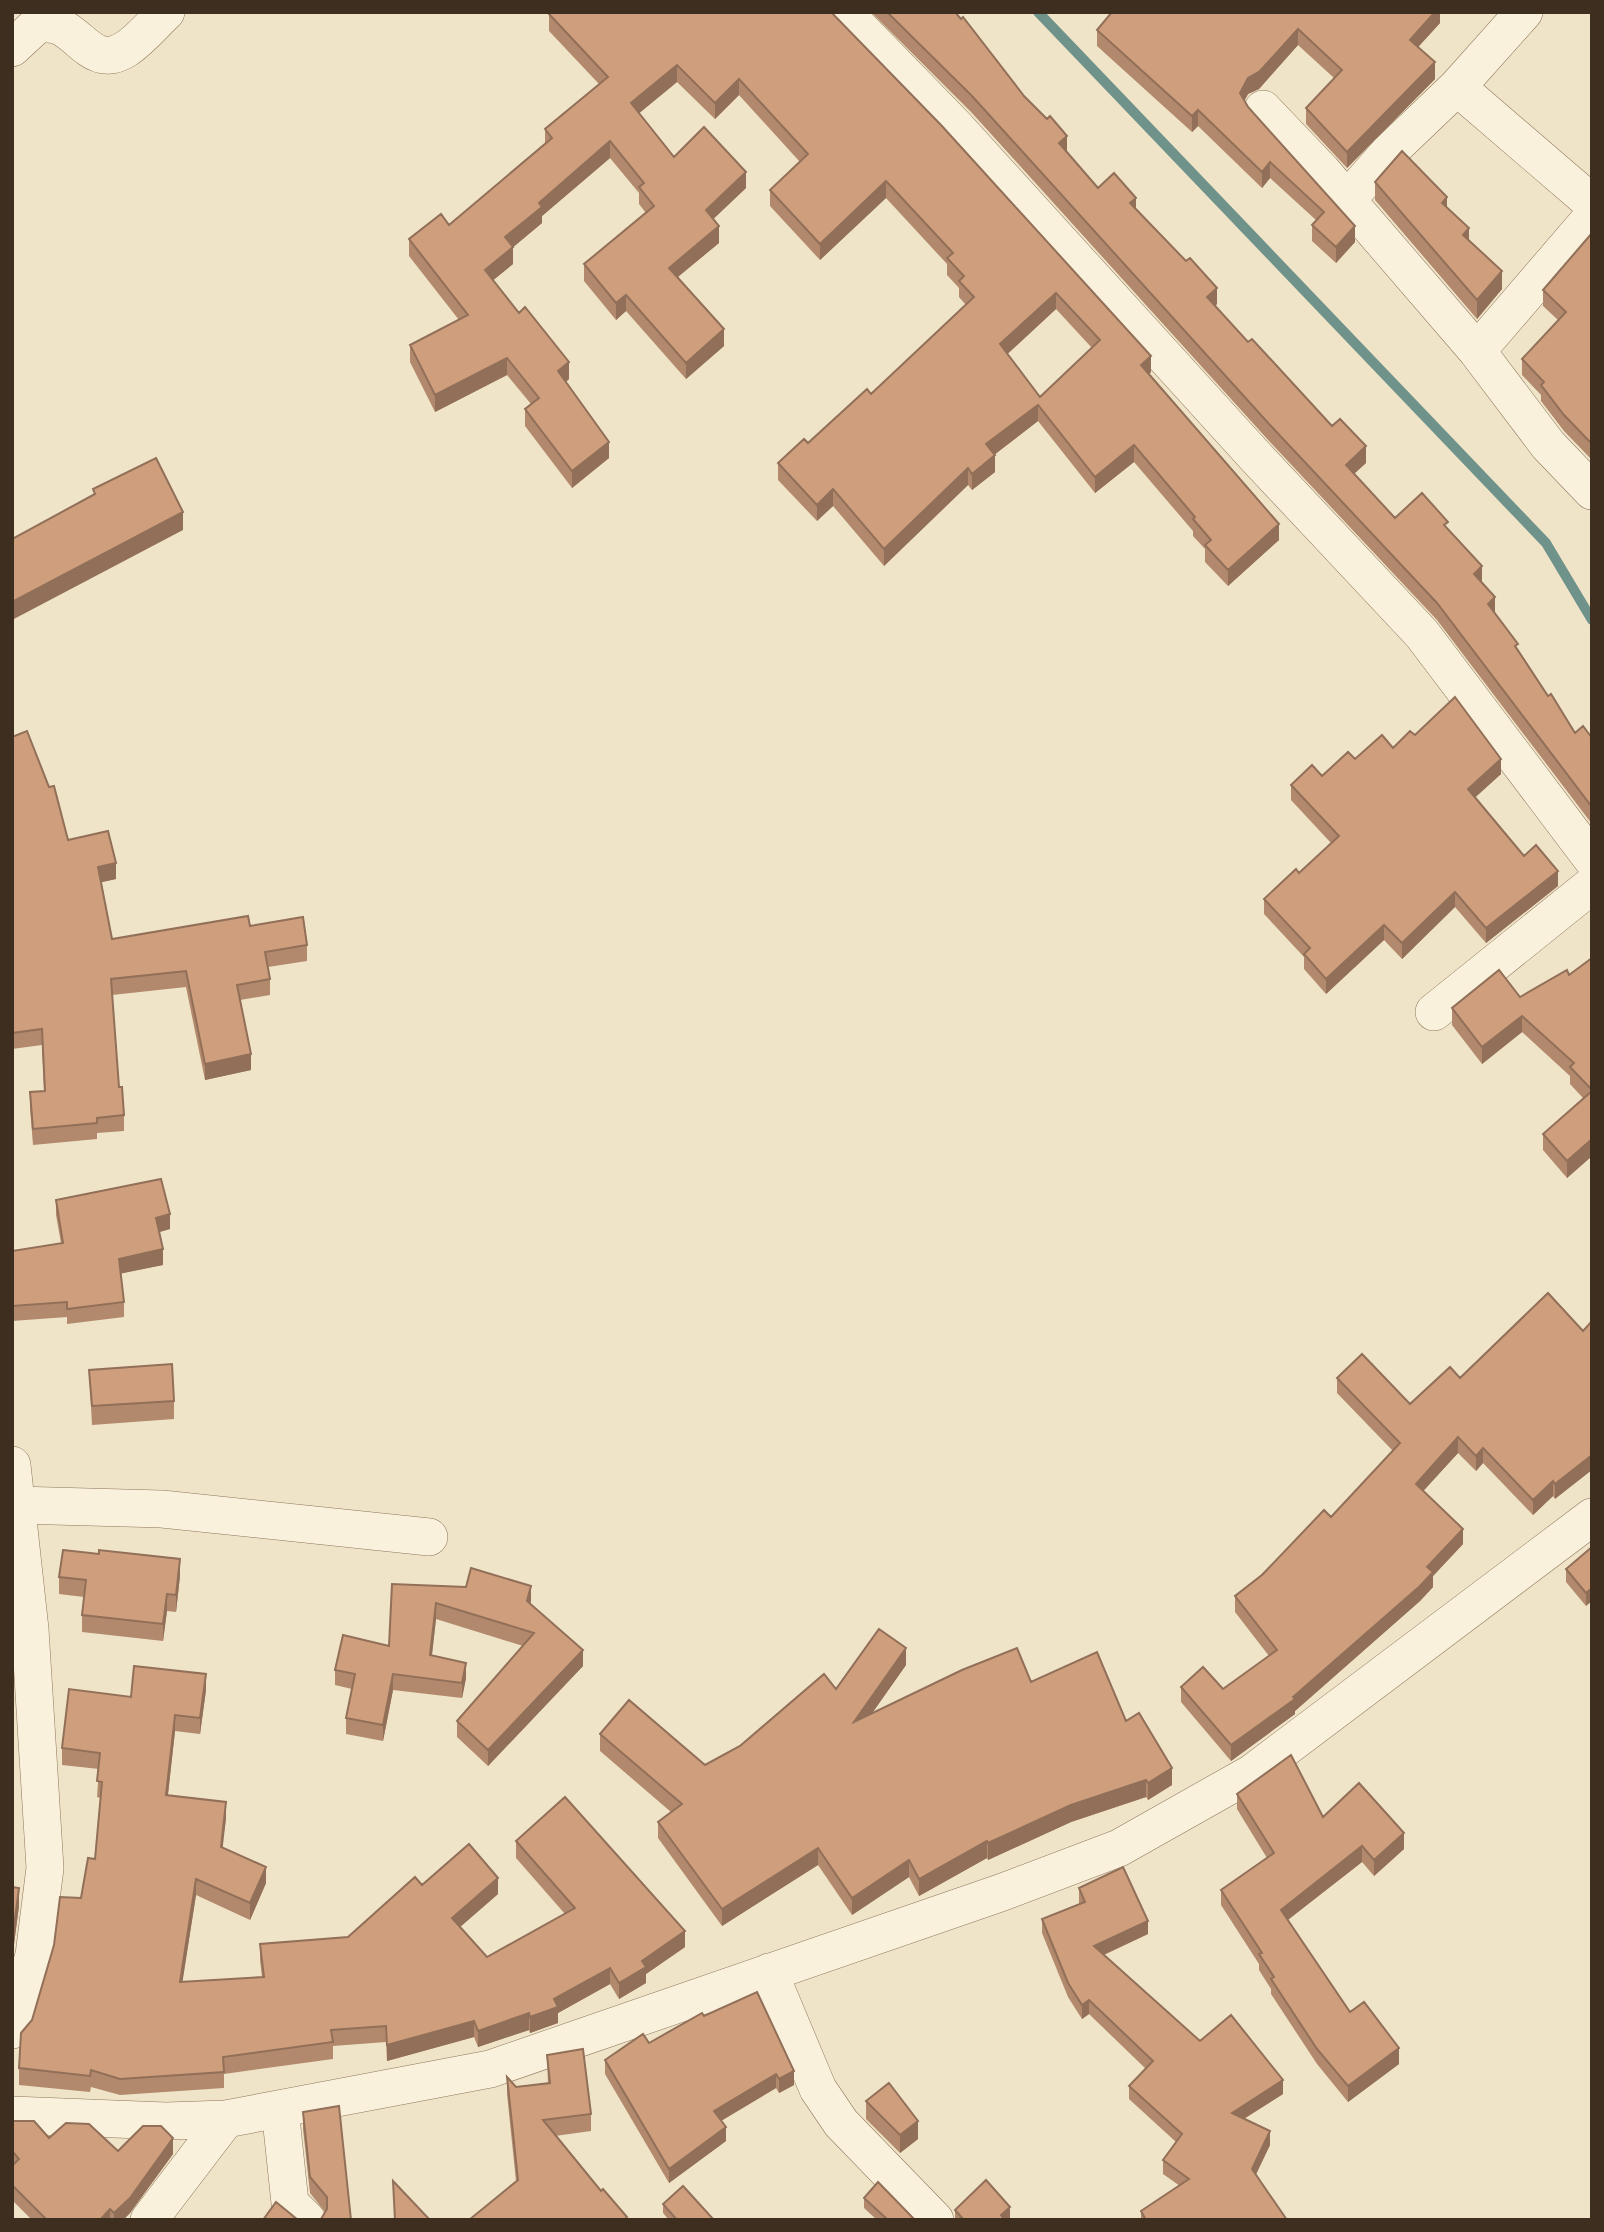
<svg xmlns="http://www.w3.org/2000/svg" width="1604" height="2232" font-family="'Source Serif 4',serif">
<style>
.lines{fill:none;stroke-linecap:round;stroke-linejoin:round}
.stream{stroke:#6f938a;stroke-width:10}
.minor-casing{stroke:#8d765c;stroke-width:38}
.minor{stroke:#faf1dc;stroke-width:37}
.wall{fill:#b2896c;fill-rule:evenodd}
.shaded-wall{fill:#916f58}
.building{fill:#cf9f7d;stroke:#916f58;stroke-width:2;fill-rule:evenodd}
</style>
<rect width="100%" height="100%" fill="#f0e4c8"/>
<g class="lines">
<path class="stream" d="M1038,12L1546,543L1592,620"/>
<defs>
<path id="minor" d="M844,12L956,127L1255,456L1422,634L1592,859
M12,48L39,23C46,24 55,24 61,27C84,39 96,68 126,49C140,40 153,24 166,12
M1457,87L1592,203
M1263,109L1322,171L1477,351L1548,445L1592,491
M1346,201L1389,152L1457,87L1524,12
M1477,351L1592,217
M1434,1012L1592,885
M12,1465L30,1629L45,1868L34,1955L12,2030
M16,1505L162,1509L429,1537
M769,1972L818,2089L841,2123L935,2220
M280,2109L290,2203L307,2220
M12,2115L166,2121L226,2119L490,2069L1000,1893L1119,1848L1252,1773L1592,1517
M149,2220L226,2119"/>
</defs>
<use href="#minor" class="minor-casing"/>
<use href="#minor" class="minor"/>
</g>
<path class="wall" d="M831,12L1151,372L1149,374L1279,540L1228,586L1205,562V549L1193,536V531L1134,462L1095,493L1038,421L994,455L995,472L972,490L968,485L884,566L833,506L817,521L778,480V463L808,443L871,394L966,305L959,297V288L947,275V264L886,198L820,260L770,206V190L800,162L739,95L715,119L677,82L639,113L674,157L746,188L713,219L719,243L678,277L724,346L686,379L626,311L616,320L584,281V264L646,213L639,204V193L610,158L542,216V223L513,247V264L493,280L569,379L566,382L609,458L572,488L525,426V409L531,404L507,375L435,412L410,362V345L459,320L409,256V239L449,225L545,144V129L599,84L549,31V14ZM1056,309L1092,348L1040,397L1007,354Z
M871,12H955L1067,152L1098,188L1136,209L1217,304L1215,306L1248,342L1366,463L1354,474L1395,518L1448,529L1482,583L1495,613L1548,696L1575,733L1592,738V824L1437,620L1270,442L972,113Z
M1440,12V23L1418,47L1435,79L1347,168L1306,124V108L1334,78L1298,45L1259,89L1248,94L1244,101L1248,107L1355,242L1336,263L1312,241V225L1316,220L1270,178L1262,188L1198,126L1192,132L1097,46V30Z
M1375,182L1447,208L1502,289L1477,319L1375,200Z
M1592,233V460L1564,431L1541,401V395L1522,375V359L1558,320L1543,306V290Z
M1415,735L1501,774L1475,797L1524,856L1558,886L1486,943L1455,907L1402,959L1384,940L1326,994L1304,969V957L1264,914V899L1299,873L1331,843L1291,800V785L1322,776L1355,759L1393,748Z
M12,737L68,840L116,879L101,882L112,939L250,926L307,945V961L268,967L270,979V995L240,1000L251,1070L205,1080L186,987L112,995L119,1087L124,1115V1131L97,1133V1139L33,1145L30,1108V1092L44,1091L42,1045L12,1049Z
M1592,958V1156L1567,1178L1543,1150V1134L1583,1098L1570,1084V1076L1522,1032L1482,1064L1452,1025V1008L1520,997L1569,975Z
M56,1200L170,1229L159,1232L163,1265L121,1273L124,1302V1317L67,1324V1317L12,1321V1251L61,1243L56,1215Z
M1583,1331L1555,1499L1553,1496L1533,1515L1483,1463L1476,1471L1458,1453L1423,1491L1463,1544L1433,1576V1587L1420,1601L1295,1711V1714L1231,1761L1181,1702V1687L1223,1689L1269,1656L1235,1612V1596L1331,1517L1393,1451L1337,1393V1378L1410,1404L1460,1378Z
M89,1370L174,1401V1419L92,1425Z
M1592,1547L1586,1606L1566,1582V1569Z
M180,1576L176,1612L167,1611L163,1641L82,1632V1615L84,1597L59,1594V1577Z
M392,1584L531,1601L530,1604L583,1666L488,1766L457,1737V1721L523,1646L436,1619L432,1655L466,1678L462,1698L393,1690L383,1741L346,1734V1718L352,1689L335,1685V1670L389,1646Z
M906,1665L872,1713L1031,1682L1126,1721L1172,1785L1148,1800L1146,1797L1071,1822L988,1860L987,1858L919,1896L909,1877L852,1915L818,1865L722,1926L658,1838V1822L671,1812L600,1751V1734L705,1765L740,1746L836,1689Z
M206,1690L200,1734L175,1731L168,1795L226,1818L222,1847L266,1883L250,1920L196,1895L182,1982L262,1977L260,1960V1944L348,1937L422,1885L498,1894L460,1927L487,1957L565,1914L516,1858V1841L685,1947L646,1974V1983L619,1999L610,1984L558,2013V2023L530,2033L529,2030L478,2047L474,2037L387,2061L386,2042L333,2046V2059L224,2074V2088L120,2095L91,2087L90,2092L19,2085V2068L32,2020L81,1898L95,1859L101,1798L97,1797L99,1769L62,1765V1748L131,1697Z
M1237,1794L1323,1817L1404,1849L1374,1876L1362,1862L1288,1920L1350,2012L1399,2064L1348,2102L1317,2064L1271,1994V1989L1259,1970V1964L1221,1905V1890L1267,1858L1237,1809Z
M12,1887L19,1906L14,1944L12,1943Z
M1079,1888L1148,1934L1104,1955L1200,2041L1283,2094L1244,2119L1270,2145L1255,2175L1287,2220H1141V2211L1180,2186L1163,2174V2160L1176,2142L1129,2099V2086L1146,2069L1089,2014L1082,2019L1068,1997L1042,1933V1919L1079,1904Z
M704,2016L794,2085L779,2093L776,2088L721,2121L726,2141L669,2183L605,2074V2060L649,2043Z
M547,2055L591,2114V2131L555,2136L601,2191L627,2220L516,2181L507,2094V2077L516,2087L548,2084Z
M866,2101L918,2139L900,2153L866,2119Z
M303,2112L351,2220L321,2219L325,2212L310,2193L303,2129Z
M12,2129L49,2138L118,2151L173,2154L130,2213L123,2220H32L12,2200Z
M864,2198L915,2220H877L864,2208Z
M663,2204L714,2220H669L663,2213Z
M955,2210L1010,2220H955Z"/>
<path class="shaded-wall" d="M1435,12H1440V23L1410,56V40Z
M1298,29V45L1259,89L1248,94L1240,109V93L1248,78Z
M1435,62V79L1347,168V152Z
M677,65V82L631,120V103Z
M739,79V95L715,119V103Z
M1198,110V126L1192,132V116Z
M1067,136V153L1059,143Z
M610,141V158L542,216V223L505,254V237L539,203Z
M1270,162V178L1262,188V172Z
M746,172V188L706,226V210Z
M886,181V198L820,260V244Z
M1447,197V216L1442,203Z
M1136,198V214L1130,203Z
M719,226V243L669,284V268Z
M1355,226V242L1336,263V247Z
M1469,228V246L1463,235Z
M513,247V264L485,287V270Z
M1502,271V289L1477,319V300Z
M1217,288V304L1207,313V297Z
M1056,293V309L1000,361V344Z
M626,295V311L616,320V303Z
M724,329V346L686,379V363Z
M1151,356V372L1141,382V365Z
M507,358V375L435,412V395Z
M569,362V379L558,388V371Z
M1038,405V421L986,461V444Z
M609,442V458L572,488V471Z
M1134,445V462L1095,493V477Z
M1366,446V463L1346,481V465Z
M995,455V472L972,490V474Z
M968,468V485L884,566V549Z
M833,489V506L817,521V505Z
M183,512V530L12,620V602Z
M1279,524V540L1228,586V570Z
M1482,566V583L1474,591V574Z
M1495,597V614L1488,604Z
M1501,759V774L1468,804V789Z
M116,863V879L98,883V867Z
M1558,871V886L1486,943V928Z
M1455,892V907L1402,959V943Z
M1384,925V940L1326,994V979Z
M1522,1016V1032L1482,1064V1047Z
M251,1054V1070L205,1080V1064Z
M1592,1139V1156L1567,1178V1161Z
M170,1214V1229L156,1233V1218Z
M163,1249V1265L119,1274V1259Z
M1458,1437V1453L1416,1499V1484Z
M1483,1448V1463L1476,1471V1456Z
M1592,1455V1470L1555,1499V1484Z
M1553,1481V1496L1533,1515V1500Z
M1463,1529V1544L1433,1576V1587L1420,1601L1295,1711V1714L1231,1761V1745L1293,1697L1427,1567Z
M180,1559V1576L176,1612V1595Z
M531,1586V1601L527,1616V1601Z
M1592,1588V1601L1586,1606V1593Z
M167,1594V1611L163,1641V1624Z
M436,1603V1619L430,1671V1655Z
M906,1648V1665L854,1739V1722Z
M583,1650V1666L488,1766V1750Z
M466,1663V1678L462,1698V1683Z
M206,1674V1690L200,1734V1718Z
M393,1674V1690L383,1741V1725Z
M175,1715V1731L166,1811V1795Z
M1172,1768V1785L1148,1800V1783Z
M1146,1780V1797L1071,1822L988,1860V1843L1071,1805Z
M226,1802V1818L221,1863V1847Z
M1404,1833V1849L1374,1876V1860Z
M987,1841V1858L919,1896V1879Z
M1362,1846V1862L1281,1925V1910Z
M818,1848V1865L722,1926V1909Z
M909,1860V1877L852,1915V1898Z
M266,1867V1883L250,1920V1903Z
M498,1878V1894L452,1934V1918Z
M196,1879V1895L180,1998V1982Z
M19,1888V1906L14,1944V1926Z
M1148,1921V1934L1094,1959V1946Z
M685,1931V1947L646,1974V1983L619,1999V1983L642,1961Z
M610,1968V1984L558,2013V2023L530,2033V2017L554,1999Z
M1089,2000V2014L1082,2019V2005Z
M529,2013V2030L478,2047V2031Z
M474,2021V2037L387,2061V2045Z
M1399,2048V2064L1348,2102V2086Z
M794,2071V2085L779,2093V2079Z
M776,2074V2088L714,2125V2111Z
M1283,2080V2094L1232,2126V2113Z
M918,2121V2139L900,2153V2135Z
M726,2127V2141L669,2183V2169Z
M1270,2131V2145L1252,2183V2169Z
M173,2138V2154L130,2213L123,2220H114V2213Z
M1010,2207V2220H1001V2215Z
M110,2209V2220H100Z"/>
<path class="building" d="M551,12H661L662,13L664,12H831L941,125L1151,356L1141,365L1279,524L1228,570L1205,545L1211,540L1193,519L1195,517L1134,445L1095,477L1038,405L986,444L995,455L972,474L968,468L884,549L833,489L817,505L778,463L804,439L808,443L867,389L871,394L974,297L959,281L964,276L947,258L953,253L886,181L820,244L770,190L808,154L739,79L715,103L677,65L631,103L674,157L704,127L746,172L706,210L719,226L669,268L724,329L686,363L626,295L616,303L584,264L654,206L639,187L644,183L610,141L539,203L542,207L505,237L513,247L485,270L519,313L525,307L569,362L558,371L609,442L572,471L525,409L539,398L507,358L435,395L410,345L468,315L409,239L441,214L449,225L552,138L545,129L608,77L549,14ZM1056,293L1100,340L1040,397L1000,344Z
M887,12H955L961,19L963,17L1024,96L1047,119L1050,116L1067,136L1059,143L1098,188L1114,173L1136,198L1130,203L1186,261L1190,258L1217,288L1207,297L1248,342L1252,339L1332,426L1340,419L1366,446L1346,465L1395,518L1422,493L1448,522L1444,525L1482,566L1474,574L1495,597L1488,604L1518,644L1515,646L1548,696L1551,694L1575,733L1583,726L1592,738V807L1437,603L1270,425L972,96Z
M1112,12H1435L1410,40L1435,62L1347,152L1306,108L1342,70L1298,29L1259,72L1248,78L1240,93L1248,107L1355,226L1336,247L1312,225L1324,212L1270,162L1262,172L1198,110L1192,116L1097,30Z
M1402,151L1447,197L1442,203L1469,228L1463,235L1502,271L1477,300L1375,182Z
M1592,233V444L1564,415L1541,385L1544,382L1522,359L1566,312L1543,290Z
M156,458L183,512L12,602V539L95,494L93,489Z
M1455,697L1501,759L1468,789L1524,856L1536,845L1558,871L1486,928L1455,892L1402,943L1384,925L1326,979L1304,954L1310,948L1264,899L1296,869L1299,873L1339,836L1291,785L1312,765L1322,776L1348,752L1355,759L1382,735L1393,748L1410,731L1415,735Z
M27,731L49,787L54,786L68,840L108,831L116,863L98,867L112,939L248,916L250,926L303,917L307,945L265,952L270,979L237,985L251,1054L205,1064L186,971L111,979L119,1087H122L124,1115L97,1118V1123L33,1129L30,1092L45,1091L42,1029L12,1033V737Z
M1592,958V1090L1570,1067L1574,1063L1522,1016L1482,1047L1452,1008L1499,970L1520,997L1567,970L1569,975Z
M1592,1091V1139L1567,1161L1543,1134Z
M161,1179L170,1214L156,1218L163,1249L119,1259L124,1302L67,1309V1302L12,1306V1251L63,1243L56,1200Z
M1548,1293L1583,1331L1592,1321V1455L1555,1484L1553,1481L1533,1500L1483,1448L1476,1456L1458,1437L1416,1484L1463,1529L1427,1567L1433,1572L1420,1586L1293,1697L1295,1699L1231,1745L1181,1687L1203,1667L1223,1689L1277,1650L1235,1596L1262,1575L1324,1510L1331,1517L1400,1443L1337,1378L1362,1354L1410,1404L1450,1367L1460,1378Z
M172,1364L174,1401L92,1406L89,1370Z
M1592,1547V1588L1586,1593L1566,1569Z
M63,1550L99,1554V1550L180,1559L176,1595L167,1594L163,1624L82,1615L86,1580L59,1577Z
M471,1568L531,1586L527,1601L583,1650L488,1750L457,1721L534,1633L436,1603L430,1655L466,1663L462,1683L393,1674L383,1725L346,1718L355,1674L335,1670L343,1635L389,1646L392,1584L466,1587Z
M879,1629L906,1648L854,1722L962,1670L1017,1648L1031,1682L1097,1652L1126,1721L1139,1713L1172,1768L1148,1783L1146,1780L1071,1805L988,1843L987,1841L919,1879L909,1860L852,1898L818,1848L722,1909L658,1822L682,1804L600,1734L629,1700L705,1765L740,1746L824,1674L836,1689Z
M134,1666L206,1674L200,1718L175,1715L166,1795L226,1802L221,1847L266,1867L250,1903L196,1879L180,1982L264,1977L260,1944L348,1937L415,1877L422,1885L469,1844L498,1878L452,1918L487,1957L575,1908L516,1841L565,1797L685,1931L642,1961L646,1967L619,1983L610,1968L554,1999L558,2007L530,2017L529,2013L478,2031L474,2021L387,2045L386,2026L331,2030L333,2042L223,2057L224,2072L120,2079L91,2070L90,2076L19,2068L21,2033L32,2020L54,1945L60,1897L81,1898L88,1858L95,1859L102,1782L97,1781L100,1753L62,1748L69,1689L131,1697Z
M1291,1755L1323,1817L1359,1783L1404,1833L1374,1860L1362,1846L1281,1910L1350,2012L1364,2002L1399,2048L1348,2086L1317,2049L1271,1979L1274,1977L1259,1954L1262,1953L1221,1890L1274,1853L1237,1794Z
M1123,1867L1148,1921L1094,1946L1200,2041L1231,2015L1283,2080L1232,2113L1270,2131L1252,2169L1287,2220H1146L1141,2211L1189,2179L1163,2160L1182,2134L1129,2086L1153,2061L1089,2000L1082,2005L1068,1983L1042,1919L1085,1902L1079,1888Z
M12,1887L19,1888L14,1926H12Z
M757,1992L794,2071L779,2079L776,2074L714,2111L726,2127L669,2169L605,2060L643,2034L649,2043L702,2013L704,2016Z
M583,2049L591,2114L543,2120L601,2191L603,2189L627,2217L624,2220H469L518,2180L507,2077L516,2087L550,2083L547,2055Z
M889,2083L918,2121L900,2135L866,2101Z
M339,2106L351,2220H319L321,2219L327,2209V2197L310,2177L303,2112Z
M13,2121H34L49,2138L66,2123L89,2124L118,2151L143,2126H161L173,2138L130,2198L114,2213L110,2209L100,2220H47L12,2185V2166L19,2159L12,2151Z
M986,2180L1010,2207L1001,2215L1005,2220H964L955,2210Z
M393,2181L430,2220H395Z
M878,2182L915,2220H888L864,2198Z
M683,2186L714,2220H677L663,2204Z
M276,2202L298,2220H263Z"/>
<rect width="1604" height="2232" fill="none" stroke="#3d2e20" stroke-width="28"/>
</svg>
